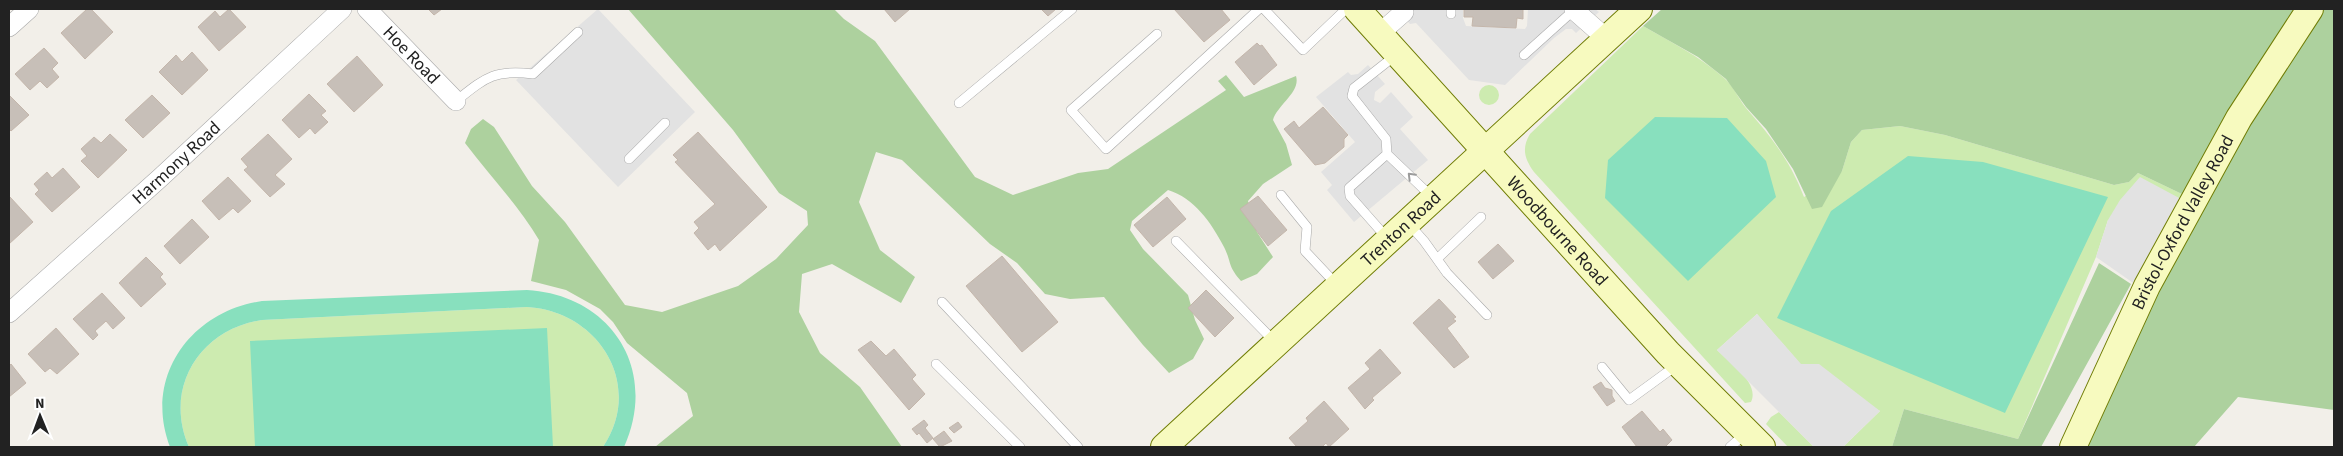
<svg xmlns="http://www.w3.org/2000/svg" width="2343" height="456" font-family="'Source Sans 3',sans-serif">
<style>
.grass{fill:#cdebb0}
.forest{fill:#add19e}
.pitch{fill:#88e0be}
.parking{fill:#e2e2e2}
.building{fill:#c7bfb8;stroke:#c4b6ab}
.lines{fill:none;stroke-linecap:round;stroke-linejoin:round}
.lane-casing{stroke:#a9a9a9;stroke-width:10}
.street-casing{stroke:#a9a9a9;stroke-width:20}
.secondary-casing{stroke:#707d05;stroke-width:28}
.lane{stroke:#fff;stroke-width:9}
.street{stroke:#fff;stroke-width:19}
.secondary{stroke:#f7fabf;stroke-width:26}
.oneway{stroke:#9c9c9c}
.labels{text-anchor:middle;stroke-width:5;stroke-linejoin:round;paint-order:stroke}
.street-label{font-size:18px;fill:#222;stroke:#fff}
</style>
<rect width="100%" height="100%" fill="#f2efe9"/>
<path class="grass" d="M1643,26C1671,42 1699,56 1723,77C1733,85 1738,98 1746,108C1772,138 1789,159 1804,197L1842,171L1851,142L1862,130L1900,126L1945,135L2114,185L2129,182L2138,173L2184,195L2181,199L2108,220L2096,257L2018,439L1904,409L1892,447H1843L1880,411L1801,365L1757,314L1717,350C1730,363 1760,383 1751,402L1745,403L1534,172C1525,159 1521,149 1530,134Z
M1479 95a10 10 0 1 1 20 0a10 10 0 1 1-20 0Z
M527,307C598,311 645,384 603,447H189C163,388 200,329 262,320Z
M1779,412L1814,447H1788L1766,424L1771,417Z"/>
<path class="forest" d="M628,9H834L844,19L875,41L975,177L1013,195L1078,173L1108,169L1226,90L1218,81L1226,75L1244,97L1296,76C1301,92 1277,105 1273,120L1286,144L1292,165L1263,184L1248,201L1257,232L1273,257L1257,274L1241,281C1227,265 1232,263 1224,247C1211,222 1194,198 1168,190L1132,221L1130,230L1143,249L1188,295L1195,320L1204,339L1193,359L1169,373L1143,345L1104,297L1070,299L1045,294L1017,263L990,244L902,160L876,152L859,202L880,250L915,277L901,303L832,264L802,274L799,312L820,353L860,387L902,447H655L693,416L687,393L627,343L613,322L600,309L566,290L531,281L539,240C518,205 490,176 465,143L471,129L483,119L494,127L532,186L565,222L625,305L662,312L738,286L776,259L808,225L807,211L779,193L733,130Z
M1662,9H2334V410L2238,397L2194,447H2083L2184,195L2138,173L2129,182L2114,185L1945,135L1900,126L1862,130L1851,142L1842,171L1822,207L1812,209L1793,169L1766,129L1746,107L1726,79L1698,57L1643,26Z
M2099,263L2131,284L2041,447H1892L1904,409L2018,439Z"/>
<path class="pitch" d="M1655,117L1727,118L1766,161L1776,197L1688,281L1605,198L1608,160Z
M1908,156L1983,162L2108,197L2005,413L1777,318L1831,211Z
M527,290C611,295 659,369 624,447H603C645,384 598,311 527,307L262,320C200,329 163,388 189,447H170C143,377 191,311 262,301Z
M547,328L553,447H255L250,341Z"/>
<path class="parking" d="M598,9L695,112L618,187L516,80Z
M1396,9H1463V18L1466,26L1525,29L1527,26L1528,9H1595L1599,12L1576,33L1572,29H1566L1554,38L1505,85L1469,80L1416,23L1410,24Z
M1368,65L1385,84L1375,92L1374,100L1380,103L1391,92L1413,117L1400,129L1428,160L1354,222L1327,190L1332,185L1321,172L1355,142L1316,97L1348,72L1351,75L1358,74Z
M2140,177L2181,199L2139,287L2096,257L2108,220L2120,200Z
M1757,314L1801,364H1819L1880,411L1843,447H1814L1717,350Z"/>
<path class="building" d="M87,9H91L113,32L85,59L61,33Z
M229,9L246,27L219,51L198,27L215,11L220,17Z
M428,9H442L434,15Z
M884,9H910L895,22Z
M1041,9H1056L1048,16Z
M1174,9H1221L1230,20L1204,42Z
M1464,9H1523V19L1517,18L1516,28L1472,26L1473,17H1464Z
M1257,43L1260,46L1262,45L1277,65L1254,85L1235,62Z
M44,48L58,63L52,69L59,77L47,88L40,81L30,90L15,74Z
M192,52L208,70L182,95L159,72L176,55L182,62Z
M357,56L383,85L354,112L327,84Z
M309,94L326,111L321,115L328,122L315,134L310,128L299,138L282,120Z
M9,95L29,115L11,131L9,129Z
M152,95L170,113L143,138L125,120Z
M1323,107L1348,135L1344,139V147L1325,163L1315,165L1284,129L1294,121L1299,128Z
M698,132L767,207L720,251L715,244L708,250L694,233L699,228L694,222L715,204L675,162L678,160L673,155Z
M110,134L127,150L98,178L81,161L87,156L81,149L94,137L101,143Z
M268,134L292,159L275,175L285,184L270,197L244,170L248,167L241,159Z
M63,168L80,187L52,212L35,194L39,190L34,184L47,172L52,178Z
M228,177L251,201L238,213L233,208L219,220L202,201Z
M1258,196L1287,230L1268,246L1240,209Z
M10,197L33,222L9,244V198Z
M1167,197L1186,219L1153,247L1134,225Z
M192,219L209,237L180,264L164,246Z
M1498,244L1514,261L1493,279L1478,262Z
M1002,256L1058,322L1022,352L966,286Z
M146,257L163,274L160,277L166,284L141,307L119,283Z
M1206,290L1234,318L1215,337L1188,308Z
M102,293L125,318L113,329L106,321L95,331L98,335L93,340L73,319Z
M1439,299L1456,317L1453,319L1456,321L1447,328L1469,357L1454,368L1413,323Z
M56,328L79,354L57,374L50,368L45,372L28,354Z
M871,341L886,356L894,349L916,375L912,379L925,394L909,410L858,350Z
M1380,349L1401,373L1372,398L1374,400L1365,409L1348,388L1370,369L1365,363Z
M11,364L26,383L9,397V366Z
M1601,382L1605,388L1612,390V396L1615,401L1607,406L1593,387Z
M1324,401L1349,429L1329,447L1326,443L1322,447H1297L1289,438L1308,421L1306,418Z
M1642,411L1660,432L1663,429L1672,440L1665,447H1637L1622,427Z
M924,420L928,425L925,428L933,438L927,443L919,433L917,435L912,429Z
M958,422L962,427L954,433L949,428Z
M944,431L952,441L940,447L933,439Z"/>
<g class="lines">
<defs>
<path id="lane" d="M1264,9L1303,50L1346,9
M1451,9V14
M1157,34L1071,110L1106,149L1259,9
M1524,55L1574,10L1572,9
M456,101C485,78 494,69 533,74L578,32
M959,103L1072,9
M1387,154L1386,139L1352,96L1354,88L1396,55
M1387,154L1349,188L1350,196L1387,238
M1387,154L1432,197
M629,159L665,123
M1281,195L1307,227L1305,251L1336,284
M1408,223L1424,241L1447,273L1487,315
M1176,241L1274,341
M1437,259L1481,217
M942,302L1078,447
M936,364L1020,447
M1602,367L1629,400L1677,365
M1730,447L1745,434"/>
<g id="street">
<path id="s1" d="M367,9L456,101"/>
<path d="M1574,10L1607,39"/>
<path d="M9,27L29,9"/>
<path d="M1380,33L1404,12"/>
<path id="s2" d="M9,313L160,178L342,9"/>
</g>
<g id="secondary">
<path id="s3" d="M1357,9L1668,353L1762,447"/>
<path id="s4" d="M1164,447L1639,9"/>
<path id="s5" d="M2073,447L2147,286L2239,118L2310,9"/>
</g>
</defs>
<use href="#lane" class="lane-casing"/>
<use href="#street" class="street-casing"/>
<use href="#secondary" class="secondary-casing"/>
<use href="#lane" class="lane"/>
<use href="#street" class="street"/>
<use href="#secondary" class="secondary"/>
</g>
<defs><path id="oneway-chevron" d="M-2-3.5L2.5 0L-2 3.5" fill="none" stroke-width="1.6" stroke-linecap="round" stroke-linejoin="round" transform="scale(1.25)"/></defs>
<use class="oneway" href="#oneway-chevron" transform="translate(1411 176) rotate(-135)"/>
<g class="labels">
<g class="street-label">
<text dy="6" stroke="none"><textPath href="#s1" startOffset="64">Hoe Road</textPath></text>
<text dy="6" stroke="none"><textPath href="#s2" startOffset="225">Harmony Road</textPath></text>
<text dy="6" stroke="none"><textPath href="#s5" startOffset="250">Bristol-Oxford Valley Road</textPath></text>
<text dy="6" stroke="none"><textPath href="#s4" startOffset="322">Trenton Road</textPath></text>
<text dy="6" stroke="none"><textPath href="#s3" startOffset="299">Woodbourne Road</textPath></text>
</g>
</g>
<rect width="2343" height="456" fill="none" stroke="#222222" stroke-width="20"/>
<g transform="translate(40 416) rotate(359)" stroke="#ffffff" stroke-width="4" paint-order="stroke">
<path d="M0-4L9 19L0 12L-9 19Z" fill="#222222"/>
<text y="-8" font-size="14" font-weight="bold" text-anchor="middle" fill="#222222">N</text>
</g>
</svg>
